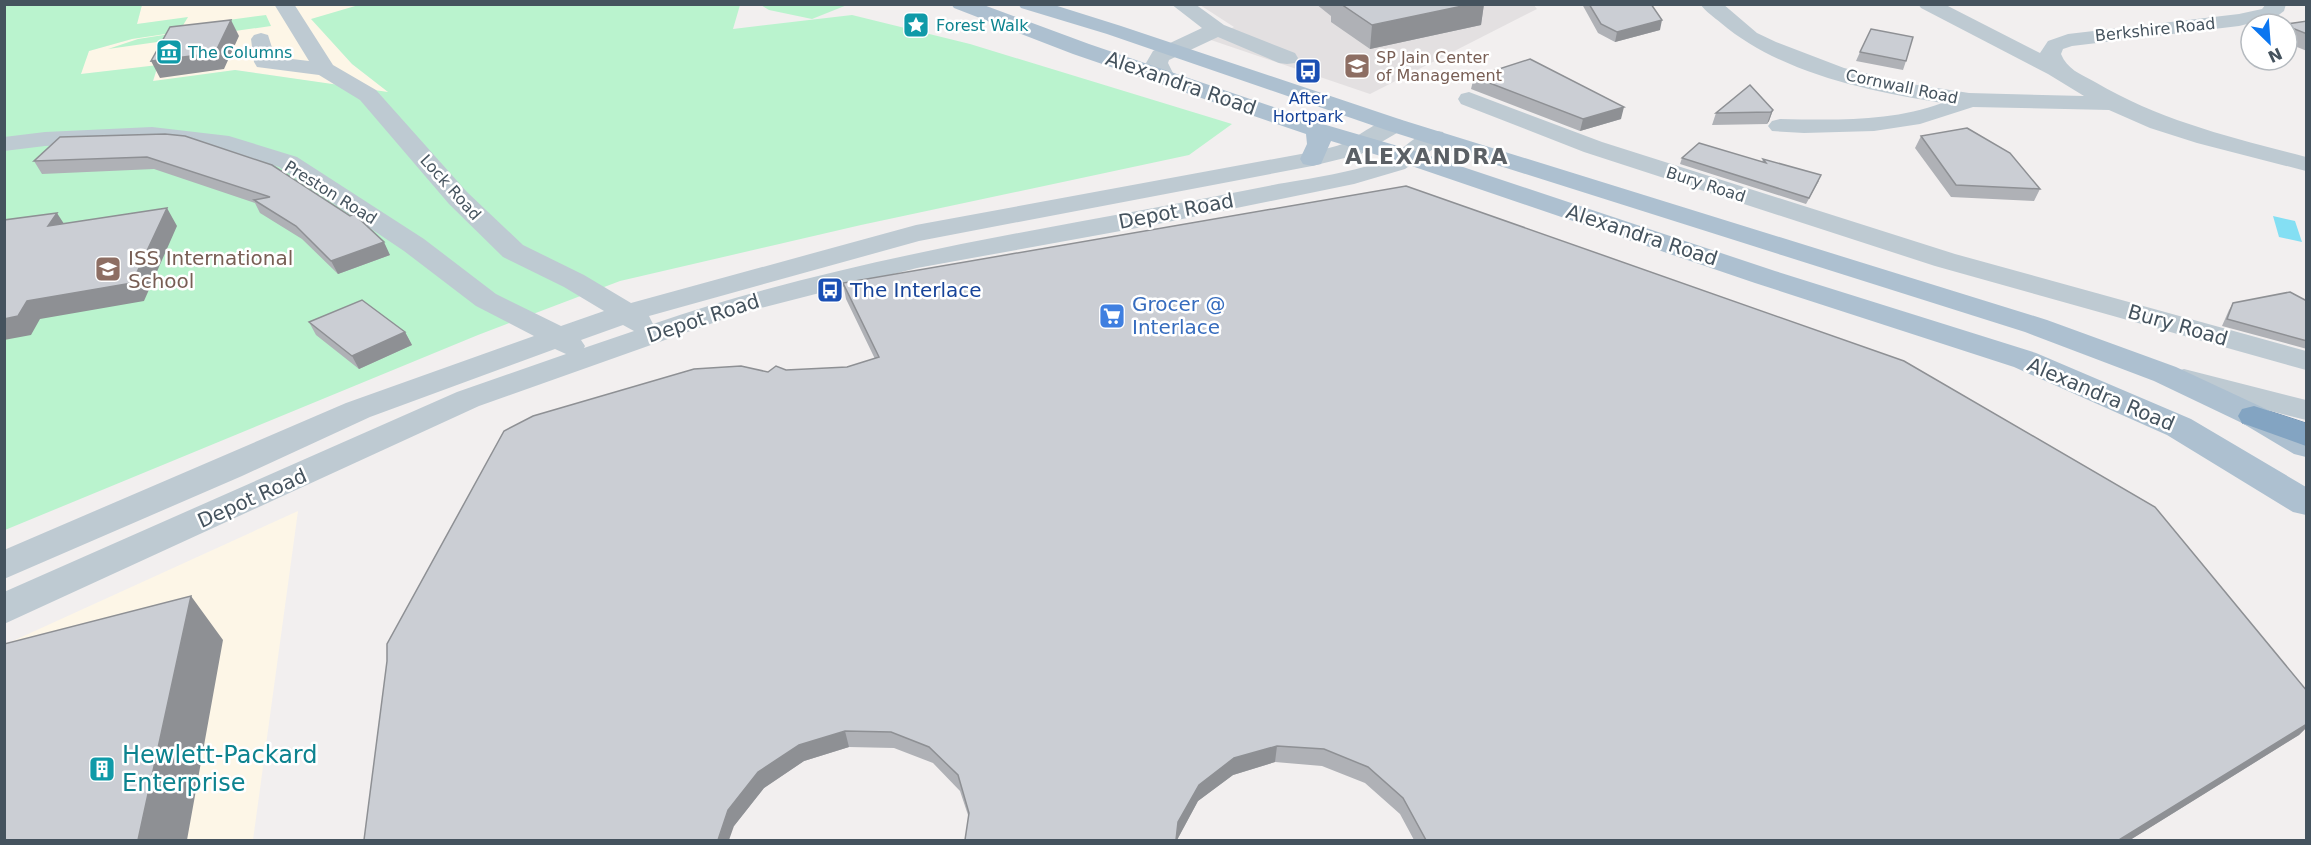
<svg xmlns="http://www.w3.org/2000/svg" width="2311" height="845" font-family="'DejaVu Sans',sans-serif">
<style>
.commercial{fill:#fdf6e7}
.education{fill:#e3e0e1}
.green{fill:#baf3ce}
.water{fill:#84dff3}
.lines{fill:none;stroke-linecap:round;stroke-linejoin:round}
.highway-casing{stroke:#6e8eae;stroke-width:1}
.minor{fill:#becad2;fill-rule:evenodd}
.major{fill:#adc0d0;fill-rule:evenodd}
.highway{fill:#83a4c2;fill-rule:evenodd}
.wall{fill:#afb1b6}
.shaded-wall{fill:#8e9094}
.building{fill:#cbced4;stroke:#8e9094;stroke-width:1.5}
.labels{text-anchor:middle;stroke-width:5;stroke-linejoin:round;paint-order:stroke}
.far-culture-label{font-size:16px;fill:#0d838f;stroke:#fff;text-anchor:start}
.far-street-label{font-size:16px;fill:#45535e;stroke:#fff}
.far-education-label{font-size:16px;fill:#785e54;stroke:#fff;text-anchor:start}
.far-transit-label{font-size:16px;fill:#164399;stroke:#fff}
.street-label{font-size:20px;fill:#45535e;stroke:#fff}
.education-label{font-size:20px;fill:#785e54;stroke:#fff;text-anchor:start}
.transit-label{font-size:20px;fill:#164399;stroke:#fff;text-anchor:start}
.shop-label{font-size:20px;fill:#366cbe;stroke:#fff;text-anchor:start}
.far-district-label{font-size:22px;font-weight:bold;letter-spacing:1.5px;fill:#5b6065;stroke:#fff}
.near-culture-label{font-size:24px;fill:#0d838f;stroke:#fff;text-anchor:start}
</style>
<rect width="100%" height="100%" fill="#f2efef"/>
<path class="commercial" d="M142,5H362L312,19L352,64L390,93L235,70L153,82L158,66L80,74L89,51L132,39L188,18L137,24Z
M298,511L253,840H5L4,645Z"/>
<path class="education" d="M1533,4L1537,9L1370,94L1208,39L1234,27L1200,5Z"/>
<path class="green" d="M362,4L740,5L733,29L852,15L970,44L1232,124L1189,155L861,225L620,281L478,335L5,530V5H142L137,24L188,17L179,32L132,39L89,51L81,74L158,65L153,81L235,70L388,92L352,64L311,19Z
M761,5H847L812,19L769,10Z
M266,15L271,26L108,49L138,39L189,31L192,25Z"/>
<path class="water" d="M2273,216L2295,221L2302,242L2279,237Z"/>
<g class="lines">
<defs>
<path id="highway" d="M2254,406L2306,423V446L2242,423L2238,416L2242,409Z"/>
</defs>
<use href="#highway" class="highway-casing"/>
<path class="minor" d="M274,4H294L333,65L376,90L467,192L523,245L584,275L631,303L916,225L1312,152C1323,149 1335,147 1345,143C1363,134 1382,115 1402,120L1406,125L1402,130L1361,154L1312,166L919,241L649,316L653,324C854,255 1065,227 1273,185C1304,179 1361,172 1388,158C1406,149 1420,126 1443,132L1446,137L1443,142L1405,169L1354,184L1148,226L917,268L741,313L479,406L4,624V592L457,392L566,354L555,349L370,417L242,476L4,579V550L346,403L534,336L476,306L404,251L279,167L226,150L152,141L45,146L4,151V137L45,132L152,127L229,136L297,157L424,239L496,294L561,326L604,311L564,287L503,257L449,204L360,100L319,75L257,67L254,62L251,39L254,35L261,33L268,35L275,57L309,61ZM623,325L634,331L584,348L585,346L581,340Z
M1171,4H1195L1224,25L1295,53L1298,58L1295,63L1287,64L1279,63L1218,37L1169,60L1168,63L1175,77L1172,82L1164,84L1156,82L1146,63L1153,51L1202,28Z
M1700,4H1723L1757,33L1776,42L1844,68L1911,84L1969,93L2084,96L2048,74L1921,8L1918,4H1944L2040,53L2048,41L2068,34L2239,14L2262,9L2266,4H2286L2284,11L2276,17L2239,26L2072,46L2063,49L2061,54C2067,69 2080,74 2095,82C2161,121 2233,138 2306,157V171L2197,143L2150,128L2109,110L1973,107L1920,124L1874,131L1804,133L1772,131L1768,126L1772,121L1780,119C1834,120 1891,122 1942,103C1867,91 1780,73 1721,23C1714,17 1706,12 1700,4Z
M1469,92L1602,142L1955,254L2306,351V370L1935,266L1584,152L1461,104L1458,99L1461,94Z
M2184,369L2306,400V420L2173,386L2168,379L2173,372Z"/>
<path class="major" d="M951,4H981L1089,44L1326,125L1415,151L1775,271L2036,353L2191,419L2306,487V515L2293,512L2167,435L2014,367L1755,283L1397,161L1331,141L1321,164L1312,166L1303,164L1300,159L1307,144L1306,134L1073,54L954,8Z
M1018,4H1051L1121,26L1402,120L2047,320L2176,367L2266,409L2306,432V457L2294,454L2242,423L2154,381L2025,332L1386,130L1107,34L1021,8Z"/>
<use href="#highway" class="highway"/>
</g>
<path class="wall" d="M1316,4H1484L1481,25L1370,49L1331,22V16Z
M1582,4H1651L1660,30L1615,42L1598,33Z
M2307,21V51L2287,43V24Z
M1860,52L1906,61L1903,70L1856,61Z
M1474,77L1621,119L1580,131L1471,89Z
M1773,110L1769,121L1767,124L1712,125L1716,113Z
M165,134L390,255L338,274L302,239L260,213L255,203L154,169L42,174L34,161Z
M1921,136L2040,189L2034,201L1951,197L1915,148Z
M1682,158L1762,162L1763,159L1819,181L1806,204L1680,164Z
M843,283L2307,724V727L2299,735L2130,840H1414L1400,814L1365,783L1322,766L1275,762L1233,775L1198,801L1177,840H965L969,818L960,791L933,763L894,748L849,747L804,761L764,788L734,826L768,372L847,367L875,359L846,299Z
M2307,301V349L2222,326L2229,310L2233,303Z
M309,322L405,332L412,345L359,369L316,335Z"/>
<path class="shaded-wall" d="M1472,4H1484L1481,25L1370,49L1372,25Z
M231,20L239,36L224,69L160,78L151,61Z
M1662,20L1660,30L1615,42L1617,32Z
M1624,107L1621,119L1580,131L1583,119Z
M1773,110L1769,121L1767,124L1771,112Z
M167,208L177,226L144,301L40,319L31,335L4,340V319L27,301Z
M57,213L68,230L48,226Z
M384,242L390,255L338,274L331,261Z
M405,332L412,345L359,369L352,356Z
M191,596L223,640L187,840H138Z
M2307,724V727L2299,735L2130,840H2119Z
M845,731L849,747L804,761L764,788L734,826L729,840H718L728,810L758,772L799,745Z
M1277,746L1275,762L1233,775L1198,801L1177,840H1176L1178,822L1199,785L1234,758Z"/>
<path class="building" d="M1341,4H1472L1372,25Z
M1589,4H1651L1662,20L1617,32L1601,24Z
M231,20L215,53L151,61L170,27Z
M2307,21V34L2287,26V24Z
M1871,29L1913,37L1906,61L1860,52Z
M1530,59L1624,107L1583,119L1474,77Z
M1750,85L1773,110L1771,112L1716,113Z
M1967,128L2010,153L2040,189L1956,185L1921,136Z
M165,134L185,136L272,165L350,216L354,214L384,242L331,261L296,226L254,200L270,197L147,157L34,161L60,137Z
M1699,143L1766,163L1763,159L1821,175L1809,198L1682,158Z
M1406,186L1904,361L2155,507L2307,691V724L2119,840H1426L1403,798L1368,767L1324,749L1277,746L1234,758L1199,785L1178,822L1176,840H965L969,813L958,775L929,747L891,732L845,731L799,745L758,772L728,810L718,840H364L387,661V644L504,431L533,416L694,369L741,366L768,372L776,366L786,370L847,367L879,357L843,283Z
M167,208L132,283L27,301L18,316L4,319V220L57,213L48,226Z
M2290,292L2307,301V341L2227,319L2233,303Z
M362,300L405,332L352,356L309,322Z
M191,596L138,840H4V644Z"/>
<defs>
<symbol id="sight-square" viewBox="-11 -11 22 22"><rect x="-9" y="-9" width="18" height="18" rx="4" fill="#0f9aa8" stroke="#fff"/><path d="M0-6L1.8-2.2L6-1.7L2.9 1.2L3.7 5.4L0 3.3L-3.7 5.4L-2.9 1.2L-6-1.7L-1.8-2.2Z" fill="#fff"/></symbol>
<symbol id="museum-square" viewBox="-11 -11 22 22"><rect x="-9" y="-9" width="18" height="18" rx="4" fill="#0f9aa8" stroke="#fff"/><path d="M0-6L6-3V-2H-6V-3ZM-5-1h2V3h-2ZM-1-1h2V3h-2ZM3-1h2V3H3ZM-6 4H6V6H-6Z" fill="#fff"/></symbol>
<symbol id="school-square" viewBox="-11 -11 22 22"><rect x="-9" y="-9" width="18" height="18" rx="4" fill="#8d6e63" stroke="#fff"/><path d="M0-5L7-2L0 1L-7-2ZM-4 1L0 2.5L4 1V4Q0 6-4 4Z" fill="#fff"/></symbol>
<symbol id="bus-square" viewBox="-11 -11 22 22"><rect x="-9" y="-9" width="18" height="18" rx="4" fill="#1a4fb4" stroke="#fff"/><path d="M-5-6H5V4H4V6H2V4H-2V6H-4V4H-5ZM-3.5-4V0h7V-4ZM-3.5 1.2v1.5H-2V1.2ZM2 1.2v1.5H3.5V1.2Z" fill="#fff"/></symbol>
<symbol id="supermarket-square" viewBox="-11 -11 22 22"><rect x="-9" y="-9" width="18" height="18" rx="4" fill="#3f7fe0" stroke="#fff"/><path d="M-6-5.5h2.5l.6 2H6L4.5 2H-2.5L-4.4-4H-6ZM-1.5 3.2a1.3 1.3 0 1 0 .1 0ZM3 3.2a1.3 1.3 0 1 0 .1 0Z" fill="#fff"/></symbol>
<symbol id="building-square" viewBox="-11 -11 22 22"><rect x="-9" y="-9" width="18" height="18" rx="4" fill="#0f9aa8" stroke="#fff"/><path d="M-4-6H4V6H1V3H-1V6H-4ZM-2.5-4.3h1.7v1.8h-1.7ZM.8-4.3h1.7v1.8H.8ZM-2.5-1h1.7V.8h-1.7ZM.8-1h1.7V.8H.8Z" fill="#fff"/></symbol>
</defs>
<g fill-rule="evenodd">
<use href="#sight-square" x="901" y="10" width="30" height="30"/>
<use href="#museum-square" x="154" y="37" width="30" height="30"/>
<use href="#school-square" x="1342" y="51" width="30" height="30"/>
<use href="#bus-square" x="1293" y="56" width="30" height="30"/>
<use href="#school-square" x="93" y="254" width="30" height="30"/>
<use href="#bus-square" x="815" y="275" width="30" height="30"/>
<use href="#supermarket-square" x="1097" y="301" width="30" height="30"/>
<use href="#building-square" x="87" y="754" width="30" height="30"/>
</g>
<g class="labels">
<g class="far-culture-label">
<text x="936" y="31">Forest Walk</text>
<text x="188" y="58">The Columns</text>
</g>
<g class="far-street-label">
<text transform="translate(2155 29) rotate(-6)" y="6">Berkshire Road</text>
<text transform="translate(1902 86) rotate(12)" y="6">Cornwall Road</text>
<text transform="translate(1706 184) rotate(18)" y="6">Bury Road</text>
<text transform="translate(451 187) rotate(48)" y="6">Lock Road</text>
<text transform="translate(331 192) rotate(32)" y="6">Preston Road</text>
</g>
<g class="far-education-label">
<text x="1376" y="63">SP Jain Center<tspan x="1376" dy="18">of Management</tspan></text>
</g>
<g class="far-transit-label">
<text x="1308" y="104">After<tspan x="1308" dy="18">Hortpark</tspan></text>
</g>
<g class="street-label">
<text transform="translate(1181 83) rotate(19)" y="7">Alexandra Road</text>
<text transform="translate(1176 211) rotate(-11)" y="7">Depot Road</text>
<text transform="translate(1642 235) rotate(18)" y="7">Alexandra Road</text>
<text transform="translate(703 318) rotate(-18)" y="7">Depot Road</text>
<text transform="translate(2178 325) rotate(16)" y="7">Bury Road</text>
<text transform="translate(2101 394) rotate(23)" y="7">Alexandra Road</text>
<text transform="translate(252 498) rotate(-24)" y="7">Depot Road</text>
</g>
<g class="education-label">
<text x="128" y="265">ISS International<tspan x="128" dy="23">School</tspan></text>
</g>
<g class="transit-label">
<text x="850" y="297">The Interlace</text>
</g>
<g class="shop-label">
<text x="1132" y="311">Grocer @<tspan x="1132" dy="23">Interlace</tspan></text>
</g>
<g class="far-district-label">
<text x="1427" y="164">ALEXANDRA</text>
</g>
<g class="near-culture-label">
<text x="122" y="763">Hewlett-Packard<tspan x="122" dy="28">Enterprise</tspan></text>
</g>
</g>
<rect width="2311" height="845" fill="none" stroke="#45535e" stroke-width="12"/>
<g transform="translate(2269 42) rotate(155)"><circle r="28" fill="#ffffff" stroke="#b5babf" stroke-width="1.5"/>
<path d="M0-4.5L10 22L0 15L-10 22Z" fill="#0b76f0"/>
<text y="-9" font-size="16" font-weight="bold" text-anchor="middle" fill="#45535e">N</text>
</g>
</svg>
